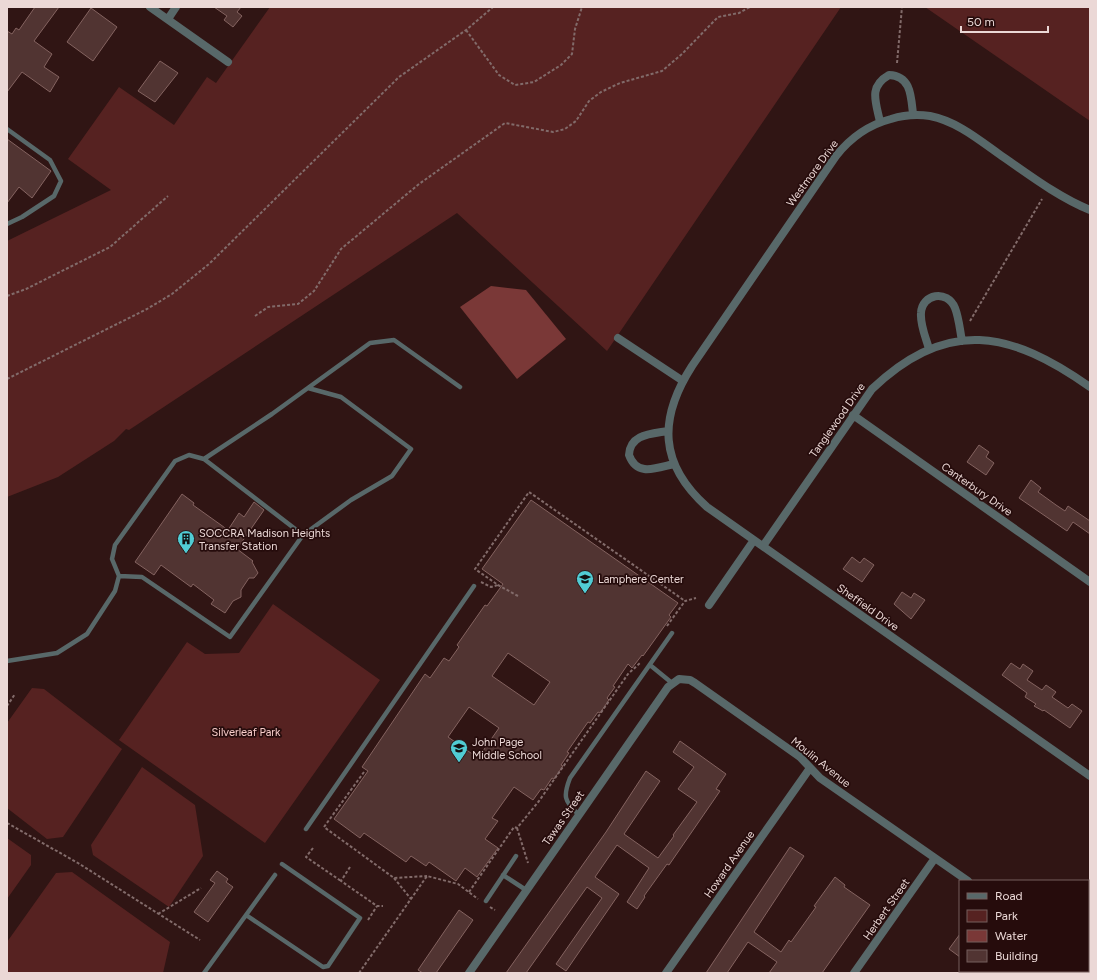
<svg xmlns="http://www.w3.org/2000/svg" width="1097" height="980" font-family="Figtree,sans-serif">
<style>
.green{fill:#562221}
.water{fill:#7a3837}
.building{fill:#513432;stroke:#846360;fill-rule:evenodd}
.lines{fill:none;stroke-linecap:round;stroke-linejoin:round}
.path{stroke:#826b6a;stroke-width:2;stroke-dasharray:3 2;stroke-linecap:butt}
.service{stroke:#586869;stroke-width:4.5}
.minor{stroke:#586869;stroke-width:8}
.labels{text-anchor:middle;stroke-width:3.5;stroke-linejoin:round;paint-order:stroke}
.street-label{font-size:11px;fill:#ebd8d6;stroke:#260c0c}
.poi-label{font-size:11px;fill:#ebd8d6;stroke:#260c0c;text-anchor:start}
.park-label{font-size:11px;fill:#f8cdca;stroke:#260c0c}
</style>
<rect width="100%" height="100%" fill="#301514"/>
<path class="green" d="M270,7H841L607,351L457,213L129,430L126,429L114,441L58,477L7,497V241L111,190L68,159L119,87L174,125L207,77L216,83Z
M925,7H1090V121Z
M273,604L380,680L265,843L119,740L187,642L205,654L239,653Z
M32,688L44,689L122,749L63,837L47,839L7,808V723Z
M142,767L195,805L203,856L169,907L93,855L91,845Z
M7,838L31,855V865L7,899Z
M72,872L170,942L163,973H7V942L56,873Z"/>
<path class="water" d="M491,286L526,290L566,339L517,379L460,307Z"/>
<path class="building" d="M35,7H59L34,41L52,54L44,67L59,77L50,92L22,72L7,92V31L12,34L16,28L19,30Z
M214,7H241L237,12L242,16L233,27L224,20L227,16Z
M91,8L117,27L93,61L67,42Z
M160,61L178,73L155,102L138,91Z
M7,139L51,171L32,198L19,187L7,203Z
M979,445L989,452L986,457L994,463L986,475L967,462Z
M1031,480L1041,488L1038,492L1056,505L1065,511L1068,506L1090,521V534L1073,522L1067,531L1019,498Z
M182,494L194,503L193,505L228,530L239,513L244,517L254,502L264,510L237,549L253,561L252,562L258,573L254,578H249L241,590V597L233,601L225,613L211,604L214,600L193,584L191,587L161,565L154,575L135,562Z
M531,500L678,603L669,615L671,617L643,656L642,655L632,668L628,664L613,686L615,687L607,698L609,700L600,713L598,712L590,723L588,722L567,752L569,753L561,765L563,766L554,779L552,778L544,790L541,789L533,800L514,787L492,818L498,821L485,839L498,848L477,877L465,868L456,881L429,862L426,866L411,856L406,862L364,833L360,838L334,819L368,771L362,767L425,674L430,678L444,658L449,661L459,647L457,645L485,605L487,606L503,584L482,569ZM508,653L550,682L534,705L492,676ZM469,707L499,728L478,758L448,737Z
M852,557L860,563L864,558L874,565L862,582L843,569Z
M902,592L911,598L914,593L925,600L911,619L894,604Z
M1011,663L1020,669L1023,664L1033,671L1027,680L1042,690L1046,685L1056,692L1052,697L1068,708L1072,704L1082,711L1070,728L1044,710L1043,711L1034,706L1036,704L1025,697L1027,693L1002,675Z
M680,741L726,774L716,789L720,791L669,865L667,864L644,896L645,897L637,909L627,902L649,868L617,845L595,877L619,894L566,971L556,964L602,898L587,887L526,973H506L606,832L646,771L660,781L624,834L658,858L674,836L673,835L697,802L678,789L694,767L673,752Z
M790,847L804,856L754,932L781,952L789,940L791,942L816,907L814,906L835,877L845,885L844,887L870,905L822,973H769L777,962L748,942L727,973H706Z
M217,871L228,879L226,882L233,887L208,922L194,912L215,883L210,880Z
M459,910L473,920L436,973H423L418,970Z
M960,934V957L949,949Z"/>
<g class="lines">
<path class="path" d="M466,30L499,75L515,85L534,82L561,65L572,54L575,29L582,7
M897,63L902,7
M7,296L26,289L110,247L168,196
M255,316L268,307L298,304L314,291L341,249L419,184L505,123L553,132L565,129L576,121L589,101L601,92L620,83L662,71L682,54L718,17L739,13L750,7
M970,321L1042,199
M7,379L147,309L172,294L209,264L399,77L466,30L493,7
M481,582L491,587L498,585
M518,596L498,585L475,569L529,492L685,601
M667,626L685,601L696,598
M7,706L15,694
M364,772L324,827L394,878L427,876
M7,823L78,863L200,940
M517,828L528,863
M313,848L306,857L341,881
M350,867L341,881L377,906H383
M394,878L411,899
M469,892L514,827L517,828L539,801L628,674L640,663
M490,907L495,910
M158,914L201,888
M368,920L377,906
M359,973L427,876L458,884L478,899"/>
<path class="service" d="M7,129L50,160L61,181L54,196L22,217L7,224
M204,459L272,414L370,343L394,340L460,387
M303,535L351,500L392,476L411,449L341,397L308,388
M7,661L57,653L87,634L115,591L119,576L112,559L115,545L175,461L189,455L204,459L303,535L230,637L142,577L119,576
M650,665L672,683
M578,814C564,801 563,796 570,778L672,633
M306,829L474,586
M503,875L526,890
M486,901L516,856
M246,915L323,967L328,966L360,918L282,864
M204,973L275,875"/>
<path class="minor" d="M150,7L228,62
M168,19L176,7
M880,122C876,102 868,87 889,75C911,76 911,96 913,114
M1090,210C1058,197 1028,174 999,154C978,139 956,121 930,116C916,114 904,115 891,119C868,125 851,137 836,156L692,366C658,419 659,464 707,507L1090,776
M618,338L683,381
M929,349C926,338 920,325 921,313C922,294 947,289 955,308C959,318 960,331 962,341
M853,415L1090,582
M668,431C651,434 630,434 629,455C637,477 656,468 674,464
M763,546L872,389C947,317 1011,331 1090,387
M709,605L754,540
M1088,923L1090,920
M469,973L668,687L679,679L690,680L695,683L800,757L820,778L968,881
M666,973L810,768
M854,973L935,858
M1053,973L1054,971"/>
</g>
<defs>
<symbol id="building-pin" viewBox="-11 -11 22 30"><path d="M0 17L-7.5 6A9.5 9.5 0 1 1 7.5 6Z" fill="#51ccd4" stroke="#260c0c"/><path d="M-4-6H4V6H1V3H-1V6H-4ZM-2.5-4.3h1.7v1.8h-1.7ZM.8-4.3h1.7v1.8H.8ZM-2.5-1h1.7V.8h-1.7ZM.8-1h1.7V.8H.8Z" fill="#111"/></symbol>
<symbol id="school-pin" viewBox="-11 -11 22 30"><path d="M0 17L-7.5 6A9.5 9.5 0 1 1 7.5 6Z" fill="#51ccd4" stroke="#260c0c"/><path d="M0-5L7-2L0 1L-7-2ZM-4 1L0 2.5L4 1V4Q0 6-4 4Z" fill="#111"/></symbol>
</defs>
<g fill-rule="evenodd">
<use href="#building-pin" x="176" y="529" width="20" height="27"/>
<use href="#school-pin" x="575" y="569" width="20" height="27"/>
<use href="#school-pin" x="449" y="738" width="20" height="27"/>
</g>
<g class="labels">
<g class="street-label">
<text transform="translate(812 173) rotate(-54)" y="4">Westmore Drive</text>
<text transform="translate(837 420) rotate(-55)" y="4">Tanglewood Drive</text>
<text transform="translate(977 489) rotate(35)" y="4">Canterbury Drive</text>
<text transform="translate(868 607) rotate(35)" y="4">Sheffield Drive</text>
<text transform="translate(821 762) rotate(39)" y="4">Moulin Avenue</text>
<text transform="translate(563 818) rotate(-55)" y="4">Tawas Street</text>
<text transform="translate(729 864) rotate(-55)" y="4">Howard Avenue</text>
<text transform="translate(886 909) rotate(-55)" y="4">Herbert Street</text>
</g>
<g class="poi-label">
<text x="199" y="537">SOCCRA Madison Heights<tspan x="199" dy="13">Transfer Station</tspan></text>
<text x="598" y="583">Lamphere Center</text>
<text x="472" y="746">John Page<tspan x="472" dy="13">Middle School</tspan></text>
</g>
<g class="park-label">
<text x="246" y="736">Silverleaf Park</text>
</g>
</g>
<rect width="1097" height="980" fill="none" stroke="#ebd8d6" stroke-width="16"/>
<rect x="959" y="880" width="130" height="92" fill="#260c0c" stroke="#755e5d"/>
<rect x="967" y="893" width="20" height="6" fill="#586869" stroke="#755e5d"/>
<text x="995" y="900" font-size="12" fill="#ebd8d6">Road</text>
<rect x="967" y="910" width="20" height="12" fill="#562221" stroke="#755e5d"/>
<text x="995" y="920" font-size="12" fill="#ebd8d6">Park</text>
<rect x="967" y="930" width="20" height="12" fill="#7a3837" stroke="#755e5d"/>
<text x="995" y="940" font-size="12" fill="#ebd8d6">Water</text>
<rect x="967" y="950" width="20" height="12" fill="#513432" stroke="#755e5d"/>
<text x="995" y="960" font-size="12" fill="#ebd8d6">Building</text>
<path d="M961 26v6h87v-6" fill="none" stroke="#ebd8d6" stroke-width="2"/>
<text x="967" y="26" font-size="12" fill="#ebd8d6" stroke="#260c0c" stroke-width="3" paint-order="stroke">50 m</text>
</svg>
